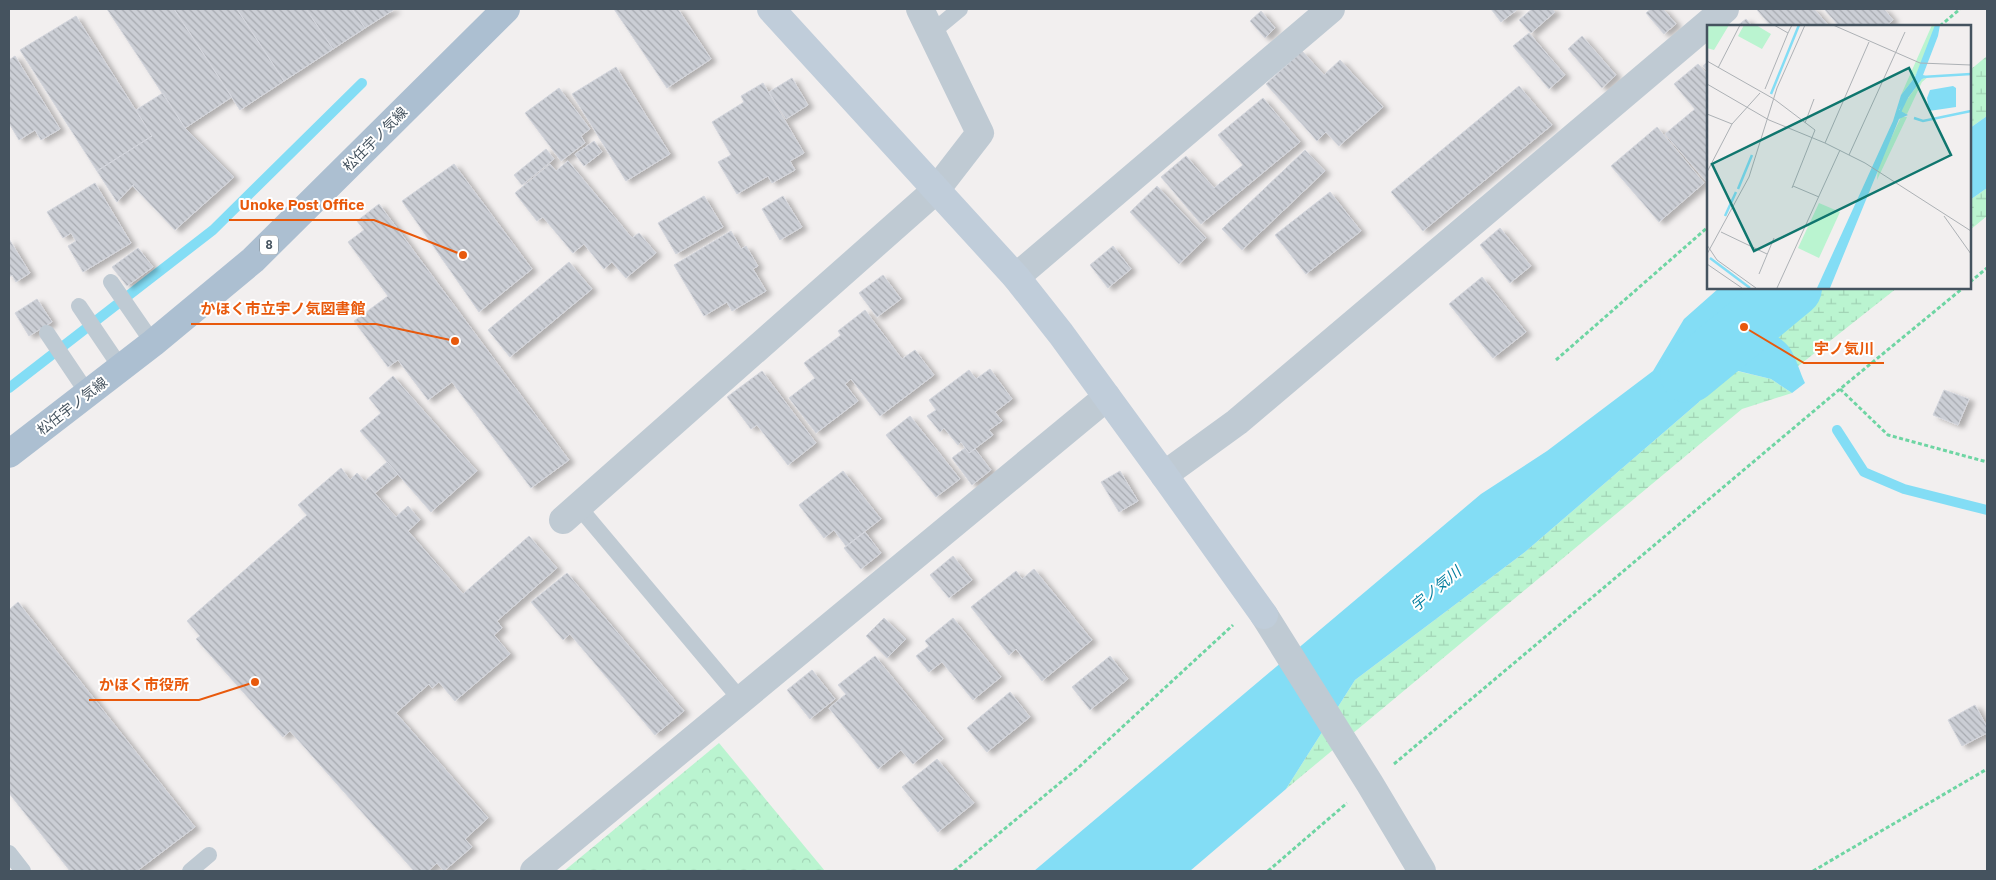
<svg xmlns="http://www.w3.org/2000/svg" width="1996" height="880" font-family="'IBM Plex Sans','Noto Sans JP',sans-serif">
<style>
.wetland{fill:url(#wetland-marsh)}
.park{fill:url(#park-crowns)}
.water{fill:#83ddf5}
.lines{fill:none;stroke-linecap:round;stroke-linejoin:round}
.stream{stroke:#83ddf5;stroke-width:10}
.river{stroke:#83ddf5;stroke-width:58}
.building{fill:url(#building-back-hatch);stroke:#d3d5dc;filter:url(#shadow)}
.path{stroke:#6ed5a3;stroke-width:3;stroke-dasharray:4 2.5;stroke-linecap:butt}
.lane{stroke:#bfcad3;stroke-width:16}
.street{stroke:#bfcad3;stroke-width:28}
.secondary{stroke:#c0cdda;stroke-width:28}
.primary{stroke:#acbfd1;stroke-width:28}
.labels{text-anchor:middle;stroke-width:4;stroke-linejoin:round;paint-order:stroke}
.shield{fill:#fff;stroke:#7d878f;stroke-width:1}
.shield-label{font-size:12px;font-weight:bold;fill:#45535f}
.street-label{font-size:14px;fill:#45535f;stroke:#fff}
.water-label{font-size:15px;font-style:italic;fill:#037e9e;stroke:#fff}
.inset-river{fill:none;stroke:#83ddf5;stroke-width:2.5}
.inset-road{fill:none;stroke:#adb1b5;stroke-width:1}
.view{fill:#0f766e;fill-opacity:0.15;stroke:#0f766e;stroke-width:2.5}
.inset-edge{fill:none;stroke:#45535f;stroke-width:2.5}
.leader{fill:none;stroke:#e8590c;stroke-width:2}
.callout-dot{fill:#e8590c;stroke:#fff;stroke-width:2}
.callout-label{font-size:15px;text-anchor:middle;font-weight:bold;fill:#e8590c;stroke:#fff;stroke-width:4;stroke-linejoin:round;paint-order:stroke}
</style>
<defs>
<pattern id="wetland-marsh" width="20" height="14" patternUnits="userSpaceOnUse" patternTransform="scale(1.25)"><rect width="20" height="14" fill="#baf4d0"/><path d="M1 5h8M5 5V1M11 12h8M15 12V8" fill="none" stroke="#a1d3b5"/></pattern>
<pattern id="park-crowns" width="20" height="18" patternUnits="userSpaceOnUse" patternTransform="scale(1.25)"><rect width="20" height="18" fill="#baf4d0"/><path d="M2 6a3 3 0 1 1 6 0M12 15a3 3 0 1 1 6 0" fill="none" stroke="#a1d3b5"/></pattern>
<pattern id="building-back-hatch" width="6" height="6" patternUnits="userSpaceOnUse" patternTransform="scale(1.25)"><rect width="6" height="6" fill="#cbced5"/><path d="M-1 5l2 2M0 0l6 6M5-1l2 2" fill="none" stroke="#a7aab0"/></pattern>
<filter id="shadow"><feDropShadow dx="5.5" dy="3" stdDeviation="2.5" flood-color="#0004"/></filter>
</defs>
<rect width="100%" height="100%" fill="#f2efef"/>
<path class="wetland" d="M1987,56V116L1970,128V70Z
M1987,188V216L1970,230V200Z
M1773,288H1897L1797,367C1783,332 1767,334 1738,317L1750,300Z
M1737,371L1771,379L1792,393L1742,409L1286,789L1355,680L1525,552L1699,402L1713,379Z"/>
<path class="park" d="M719,743L825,871H564Z"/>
<path class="water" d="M1987,116V188L1970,200V128Z
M1719,288H1773L1750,300L1738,317C1755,327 1780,333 1791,350C1797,360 1800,373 1805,383L1792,393L1771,379L1738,371L1713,379L1699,402L1525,552L1355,680L1286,789L1190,871H1034L1481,494L1547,451L1653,371L1684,319Z"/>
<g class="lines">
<path class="stream" d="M9,388L213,230L362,83
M1837,430L1864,472L1904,489L1987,510"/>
<path class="river" d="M1689,374L1793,288"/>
</g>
<path class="building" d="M107,9H174L232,97L185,128Z
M174,9H237L284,81L240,110Z
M237,9H306L333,49L284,81Z
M306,9H352L365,28L333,49Z
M352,9H395L365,28Z
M614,9H678L711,59L667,88Z
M1491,9H1518L1501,22Z
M1532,9H1552L1555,12L1531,33L1519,20Z
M1651,9H1663L1676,24L1664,34L1646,13Z
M1759,9H1814L1829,26H1771L1757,10Z
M1824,9H1884L1893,20L1886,26H1839Z
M1261,11L1275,28L1265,38L1250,21Z
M76,16L152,136L97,171L20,50Z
M1746,19L1752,26H1737Z
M1529,33L1565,75L1549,89L1513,46Z
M1582,36L1616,75L1602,88L1568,49Z
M1302,51L1324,75L1340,60L1383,107L1339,146L1326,132L1317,141L1266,84Z
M15,56L60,129L41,140L35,130L19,140L9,123V60Z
M1708,61V72L1703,66Z
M1698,64L1708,75V179L1706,181L1665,134L1695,109L1674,84Z
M616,67L670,154L626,181L572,94Z
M792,78L808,105L786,119L769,92Z
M763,83L804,153L790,161L795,170L772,183L768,176L737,194L718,162L731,155L712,122L744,102L741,96Z
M1519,86L1552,125L1423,231L1391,192Z
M559,88L590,129L581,136L585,143L561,161L525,113Z
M163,93L185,128L234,177L175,230L133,186L134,184L117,202L97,171L152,136L136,110Z
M1263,98L1300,142L1201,224L1161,177L1186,156L1214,188L1243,165L1218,135Z
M1657,127L1704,183L1659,222L1611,166Z
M594,141L602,152L584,166L575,154Z
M546,149L554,159L522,185L514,175Z
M1305,150L1325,171L1242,250L1222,229Z
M568,161L632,238L639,233L656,253L626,278L612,262L604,269L584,244L573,253L543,217L537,221L515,193L550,164L556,171Z
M454,164L532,269L479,312L402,201Z
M95,183L131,243L83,272L68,246L76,241L71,233L63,238L47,212Z
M1157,186L1206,238L1179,264L1130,212Z
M1330,192L1361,231L1306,274L1275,235Z
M704,196L723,227L676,254L658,223Z
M783,196L802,227L780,240L762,209Z
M379,204L569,460L531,488L452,382L428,400L398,360L388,367L354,321L388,296L348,242L364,230L357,221Z
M1500,228L1531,266L1510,283L1480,245Z
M731,231L741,249L746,246L758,266L753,269L766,291L732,311L727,302L704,316L674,265Z
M9,239L30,273L16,282L12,275L9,277Z
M1113,246L1131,269L1108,288L1090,265Z
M138,248L153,267L127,286L112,267Z
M569,262L592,289L510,357L488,330Z
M883,275L901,299L877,317L859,293Z
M1482,277L1526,332L1493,358L1449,304Z
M37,299L52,322L29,336L15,313Z
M865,310L902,359L915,350L934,375L880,416L851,379L845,384L858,401L816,433L789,398L815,378L804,363L841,335L838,331Z
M990,369L1012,399L995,412L1002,421L989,430L993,435L969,453L961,442L958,445L944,428L940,432L927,416L936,410L929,400L969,370L976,379Z
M762,371L816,443L788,465L757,425L751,429L727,397Z
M393,376L477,471L431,512L360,431L381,413L369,398Z
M1944,390L1969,399L1958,425L1933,415Z
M910,416L960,479L936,497L886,435Z
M965,448L969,453L975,449L991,470L972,485L952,458Z
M387,462L398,474L375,493L365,481Z
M341,468L350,480L357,473L396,517L408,506L420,520L408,531L463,594L529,536L557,568L497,621L502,628L494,635L510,654L455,701L439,682L432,688L429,684L396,713L488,818L465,839L472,847L444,871L437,863L428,871H414L290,731L283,737L196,639L200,636L187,621L307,515L298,505Z
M843,471L881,519L846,546L834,530L824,538L799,505Z
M1120,471L1138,501L1119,512L1101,482Z
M865,532L881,553L861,569L844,548Z
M953,556L972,580L949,598L930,575Z
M1034,569L1092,640L1042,681L1016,649L1009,655L971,607L1016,571L1022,579Z
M567,573L684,711L655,735L570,634L563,640L531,602Z
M18,602L195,827L137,871H70L9,793V610Z
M884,618L906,639L887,658L866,636Z
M953,618L1001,677L973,700L942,662L929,672L916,656L929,646L925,641Z
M875,656L943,739L913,764L901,750L878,769L829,708L846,694L838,685Z
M1110,656L1128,679L1090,710L1072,687Z
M812,670L835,699L810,719L787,690Z
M1010,692L1030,717L987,752L967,728Z
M1975,705L1987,727V733L1962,746L1948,720Z
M937,759L974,803L938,832L902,787Z"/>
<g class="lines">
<path class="path" d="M1940,26L1960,9
M1970,282L1987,268
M1556,360L1708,227
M1840,389L1888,435L1987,462
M1394,764L1840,389L1963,288
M954,871L1079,767L1233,625
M1268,871L1347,803
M1813,871L1987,769"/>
<path class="lane" d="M931,33L960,9
M111,282L153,343
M79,306L121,368
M47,333L88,394
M578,506L741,700
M9,853L23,871
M190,871L209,855"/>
<path class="street" d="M1016,277L1331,9
M1164,475L1237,422L1725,9
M563,520L936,190L980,133L920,9
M1264,615L1370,784L1422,871
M534,871L1107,397"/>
<path class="secondary" d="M771,9L1016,277L1061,334L1164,475L1264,615"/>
<path class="primary" d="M9,454L153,343L253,260L506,9"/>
</g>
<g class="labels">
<rect class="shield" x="260" y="235.5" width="18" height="19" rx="4"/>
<g class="shield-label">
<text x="269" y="249">8</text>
</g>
<g class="street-label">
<text transform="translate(375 139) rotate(-45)" y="5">松任宇ノ気線</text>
<text transform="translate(72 406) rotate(-38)" y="5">松任宇ノ気線</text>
</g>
<g class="water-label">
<text transform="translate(1436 589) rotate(-40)" y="5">宇ノ気川</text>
</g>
</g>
<g transform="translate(1707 25)">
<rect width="264" height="264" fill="#f2efef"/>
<path d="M225,0H228L227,8L208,52L194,70ZM221,52L215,57L200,89L191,87L215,54ZM194,92H200L170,155L171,141Z" fill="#baf4d0"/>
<path d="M112,178L133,187L112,233L91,223Z" fill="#baf4d0"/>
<path d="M0,0H22L7,25L0,23ZM37,0H49L64,9L55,24L31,11Z" fill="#baf4d0"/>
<path d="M228,0H233L231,11L216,50L221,52L215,54L192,85L201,90L192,94L123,263H110L186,96L194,70L208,52ZM246,61L249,63V82L222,86L220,73L223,65Z" fill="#83ddf5"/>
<path class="inset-river" d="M215,52L264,49M64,69L92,0M190,93L200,72M207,93L216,96L264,86M31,164L45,130M18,191L29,167M3,233L43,263"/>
<path class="inset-road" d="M67,0L81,8L85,0M126,0L213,38L264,40M0,36L67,74L108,105L85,163M11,43L33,0M0,59L62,95L118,118L158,138L264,206M58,64L81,8M0,89L25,99L53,68M98,98L107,74M118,118L162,17M142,130L198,7M0,147L25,99M86,161L112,172M237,191L264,229M14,207L60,229M0,220L10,235L49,263M0,229L42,152L70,63L98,0M0,239L35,263M52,249L67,213M70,263L133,125"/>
<path class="view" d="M202,43L244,130L47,226L5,139Z"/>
<rect width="264" height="264" class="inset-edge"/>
</g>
<path class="leader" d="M463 255L374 220H229M455 341L376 324H191M1744 327L1804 363H1884M255 682L199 700H89"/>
<g class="callout-dot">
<circle cx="463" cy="255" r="5"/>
<circle cx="455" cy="341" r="5"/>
<circle cx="1744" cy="327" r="5"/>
<circle cx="255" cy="682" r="5"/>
</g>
<g class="callout-label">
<text x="302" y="210">Unoke Post Office</text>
<text x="283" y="314">かほく市立宇ノ気図書館</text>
<text x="1844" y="354">宇ノ気川</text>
<text x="144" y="690">かほく市役所</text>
</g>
<rect width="1996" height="880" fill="none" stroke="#45535f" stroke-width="20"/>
</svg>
